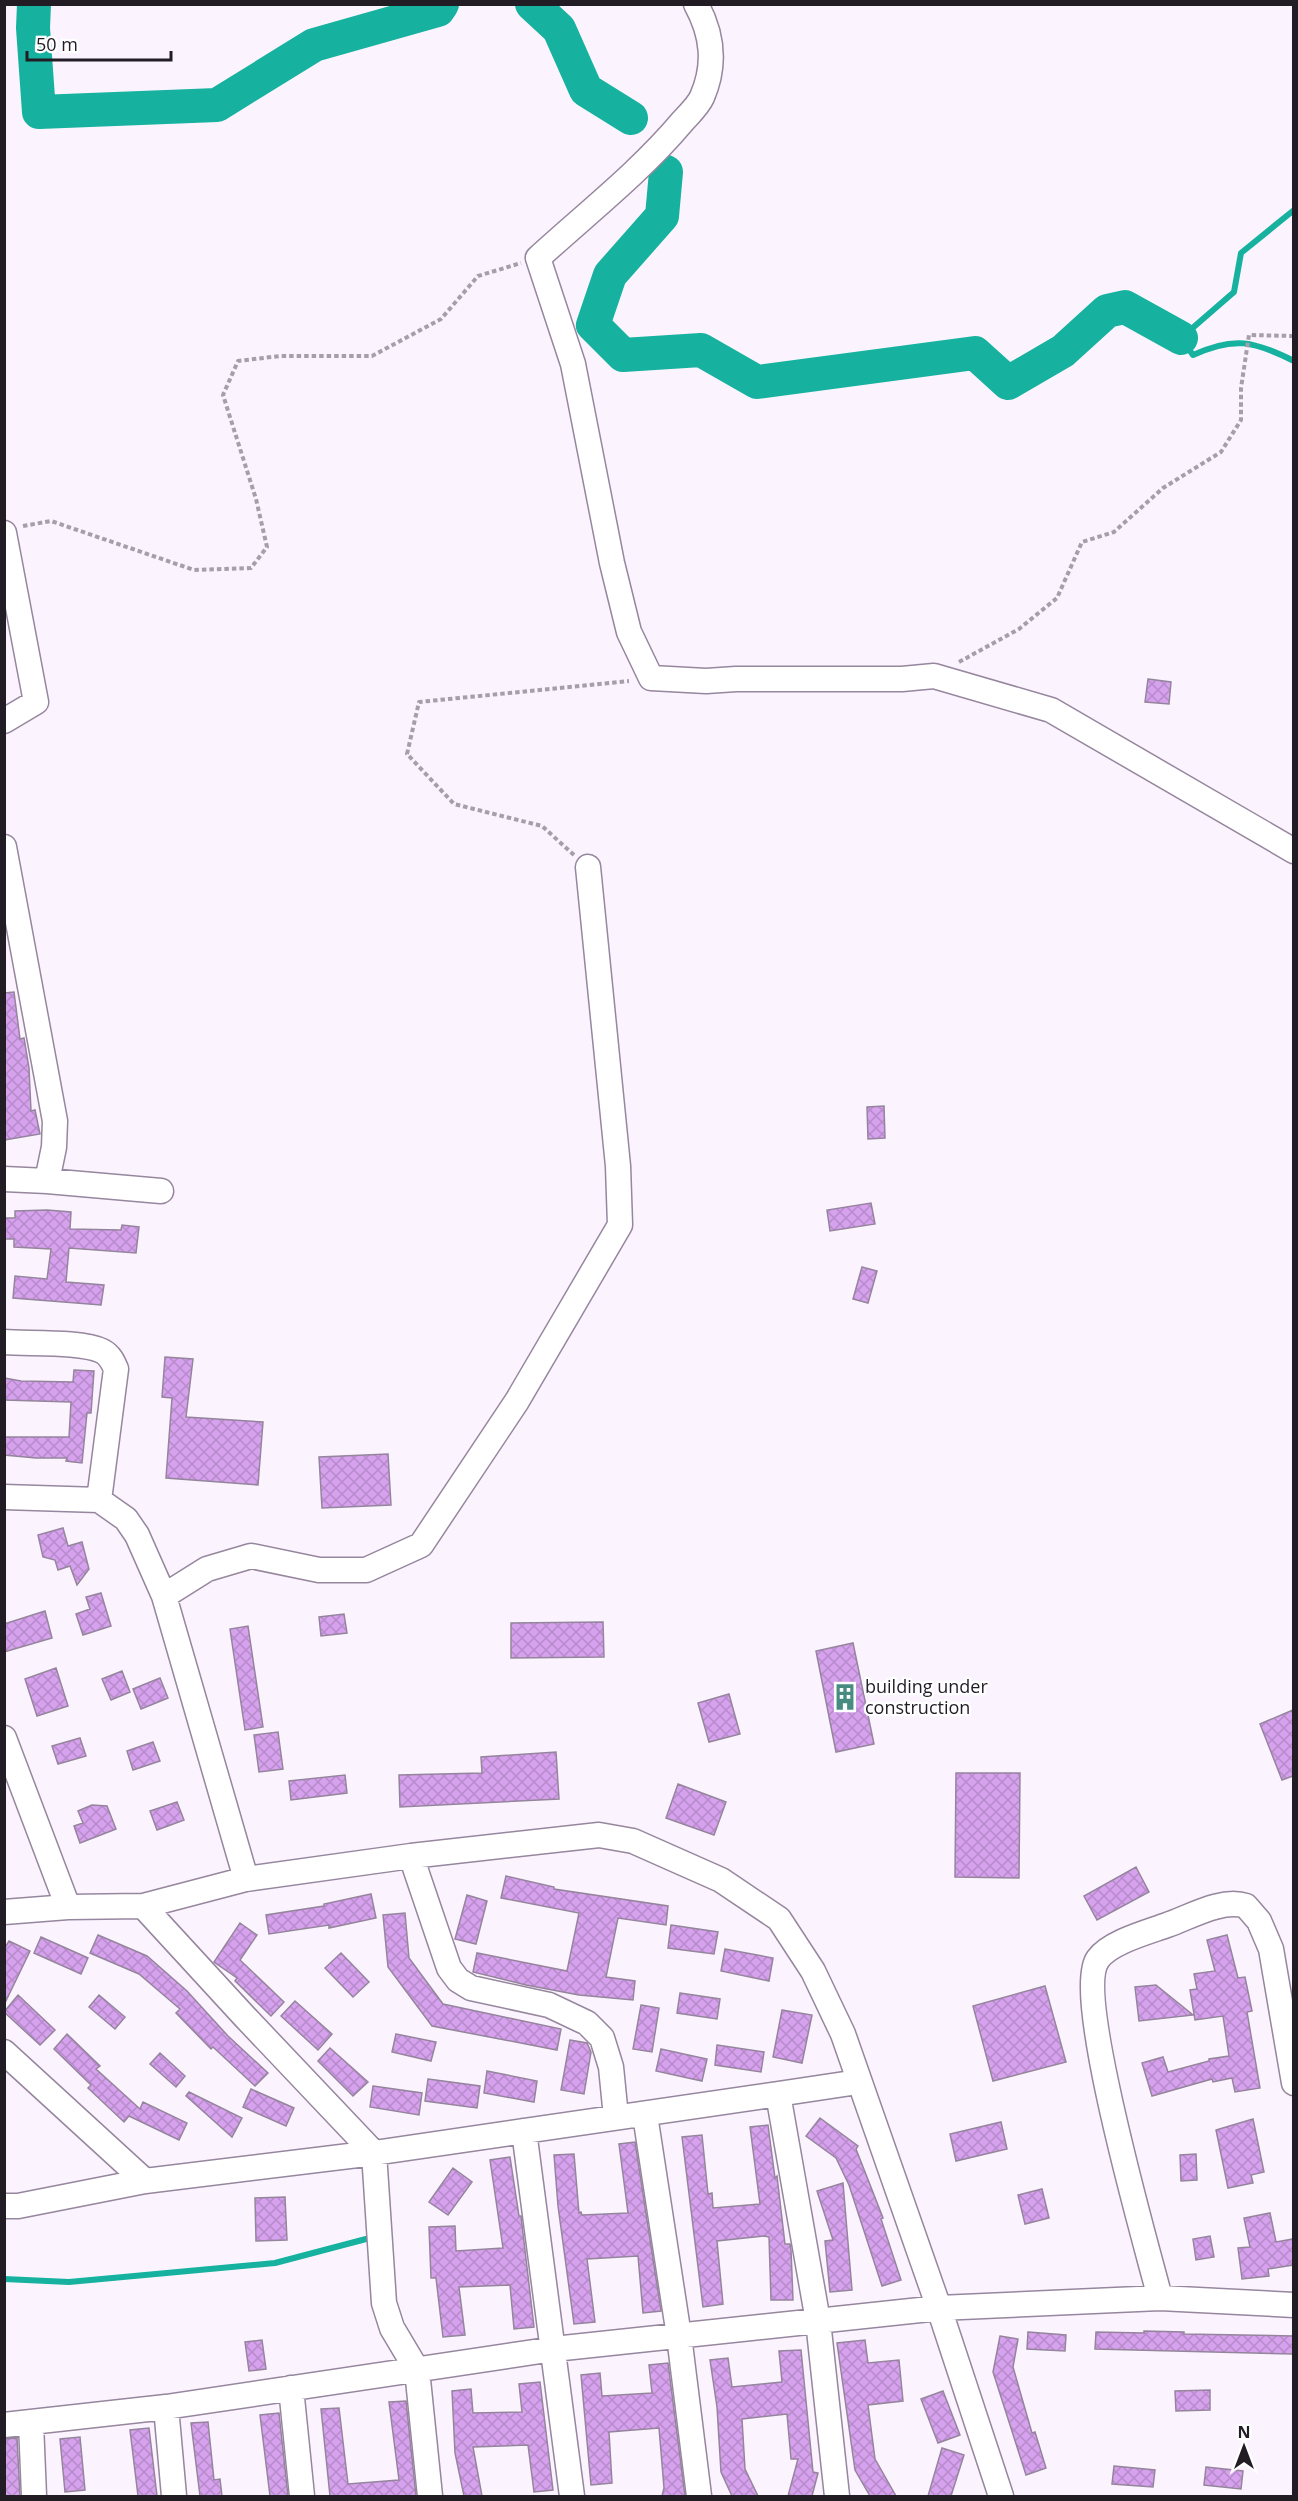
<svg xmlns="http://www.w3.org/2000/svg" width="1298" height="2501" font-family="'Open Sans',sans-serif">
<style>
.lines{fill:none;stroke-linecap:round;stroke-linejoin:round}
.stream{stroke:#16b29f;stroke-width:6}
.river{stroke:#16b29f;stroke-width:34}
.building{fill:url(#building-cross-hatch);stroke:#95859c;stroke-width:1.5}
.minor-casing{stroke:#96869e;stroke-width:27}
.path{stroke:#a69fa9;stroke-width:4;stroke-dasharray:4.5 3;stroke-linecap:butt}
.minor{stroke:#fff;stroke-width:24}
.labels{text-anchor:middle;stroke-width:4.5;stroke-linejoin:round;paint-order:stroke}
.poi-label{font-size:18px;fill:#221c25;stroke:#fff;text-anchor:start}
</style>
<defs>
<pattern id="building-cross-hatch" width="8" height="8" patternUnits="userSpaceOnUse" patternTransform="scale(1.5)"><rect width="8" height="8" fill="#d6a1ed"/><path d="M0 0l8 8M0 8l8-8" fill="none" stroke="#b78acb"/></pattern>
</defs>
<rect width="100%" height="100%" fill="#fbf4fe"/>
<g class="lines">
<path class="stream" d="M1294,210L1241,253L1234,292L1181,338L1193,355C1234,336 1254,341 1294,361
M4,2279L69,2282L275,2263L366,2239"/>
<path class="river" d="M34,4L33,28L39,112L217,105L314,45L438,10L442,4
M532,4L559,29L586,90L631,118
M666,172L662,216L610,275L593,325L623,355L701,350L757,382L975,353L1008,383L1063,351L1107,311L1125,307L1181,338"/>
</g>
<path class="building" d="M1148,679L1171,682L1169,704L1145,702Z
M14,992L20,1039L24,1038L29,1068L31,1111L35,1110L40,1134L4,1140V993Z
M884,1106L885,1138L868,1139L867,1107Z
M871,1203L875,1224L830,1231L827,1210Z
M47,1210L71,1212L70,1229L121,1230L122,1225L139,1227L136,1253L69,1248L66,1282L104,1285L101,1305L13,1298L15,1276L47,1279L51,1249L14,1247V1239H4V1218H15V1211Z
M862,1267L877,1271L868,1303L853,1299Z
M165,1357L193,1359L186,1417L263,1422L258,1485L166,1478L172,1398L162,1397Z
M74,1370L94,1371L91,1413H87L82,1463L66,1461L67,1458H36L4,1455V1437H69L71,1402L4,1400V1378L21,1381L73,1382Z
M388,1454L391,1505L322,1508L319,1457Z
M63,1528L68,1546L82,1542L89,1569L77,1585L70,1566L58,1570L55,1560L43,1557L38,1535Z
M101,1593L111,1626L83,1635L76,1614L90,1609L86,1597Z
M45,1611L52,1638L4,1652V1624Z
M344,1614L347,1633L321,1636L319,1617Z
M603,1622L604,1657L511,1658V1623Z
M248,1626L263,1727L245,1730L230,1629Z
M853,1643L874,1744L836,1752L816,1651Z
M56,1668L68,1706L37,1716L25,1679Z
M122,1671L130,1692L111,1700L102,1679Z
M160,1678L168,1698L141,1709L133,1689Z
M729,1694L740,1734L709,1742L698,1703Z
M1293,1710V1776L1282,1780L1260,1724Z
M278,1732L283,1769L259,1772L254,1735Z
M80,1738L86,1756L58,1764L52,1746Z
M153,1742L160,1761L133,1770L127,1751Z
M556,1752L559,1799L400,1807L399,1775L482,1773L481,1757Z
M956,1773H1020L1019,1878L955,1877Z
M345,1775L347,1793L291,1800L289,1781Z
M678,1784L726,1802L714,1835L666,1818Z
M177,1802L184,1820L157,1830L150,1811Z
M92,1805L107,1806L116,1829L80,1843L74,1826L83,1823L78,1811Z
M1136,1867L1149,1892L1097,1920L1084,1896Z
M506,1876L554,1887V1889L668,1906L666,1925L618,1918L606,1977L635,1981L633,2000L579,1995L526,1985L473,1972L477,1953L567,1971L579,1913L501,1898Z
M371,1894L376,1918L329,1928V1925L269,1934L266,1915L324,1906V1904Z
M467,1895L487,1901L476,1944L455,1939Z
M405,1913L409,1958L443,2004L561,2029L557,2050L432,2026L388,1967L383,1915Z
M240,1923L257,1935L240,1960L284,2002L271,2016L235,1981L237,1978L214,1962Z
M671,1925L718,1932L714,1954L668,1948Z
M98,1935L147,1956L187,1991L228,2036L268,2073L255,2086L213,2047L211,2049L176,2013L180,2009L139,1974L90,1953Z
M1227,1935L1238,1978L1245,1977L1252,2011L1247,2012L1260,2088L1235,2092L1232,2078L1213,2082L1212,2079L1152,2096L1142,2063L1163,2057L1168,2072L1209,2061V2059L1229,2056L1223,2016L1195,2020L1190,1990L1197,1989L1194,1974L1215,1971L1207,1940Z
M41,1937L88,1958L81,1974L34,1953Z
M9,1941L30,1951L4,2005V1949Z
M725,1949L773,1958L769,1981L721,1971Z
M341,1953L369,1982L353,1997L325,1968Z
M1156,1985L1193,2015L1139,2021L1135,1987Z
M1045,1986L1066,2062L993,2081L973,2006Z
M680,1993L720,1999L717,2019L677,2013Z
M18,1995L55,2030L40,2045L4,2012Z
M99,1995L125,2017L115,2029L89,2007Z
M295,2001L332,2034L318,2050L281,2016Z
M641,2005L659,2008L652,2052L633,2049Z
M782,2010L812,2015L802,2063L773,2057Z
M67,2034L100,2066L96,2069L140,2109L143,2102L187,2123L179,2140L129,2116L124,2122L88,2088L91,2085L54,2049Z
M396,2034L436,2042L431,2061L392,2052Z
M570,2040L587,2043L591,2052L584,2094L561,2090Z
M717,2045L764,2052L761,2072L715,2065Z
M330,2048L368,2082L353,2096L318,2061Z
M661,2049L707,2059L702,2081L656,2071Z
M160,2053L185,2076L176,2087L150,2064Z
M487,2071L537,2081L534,2102L484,2093Z
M428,2079L480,2086L477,2108L425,2101Z
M373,2086L422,2093L419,2115L370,2107Z
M251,2089L294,2108L286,2126L243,2107Z
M189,2092L242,2118L232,2137L186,2096Z
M820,2118L858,2146L856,2149L883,2218L881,2219L901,2280L882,2286L849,2185L836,2158L806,2136Z
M1253,2119L1264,2172L1251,2175L1253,2183L1228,2188L1216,2130Z
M1001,2122L1007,2149L956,2161L950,2134Z
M768,2125L775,2178L777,2176L785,2244H790L791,2250L793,2300H771L769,2237L764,2236L717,2241L723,2304L703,2307L682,2137L702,2135L708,2194L712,2193L713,2208L760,2204L750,2127Z
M635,2142L661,2311L643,2313L638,2256L587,2259L595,2322L574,2324L558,2206L554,2155L574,2154L579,2213L581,2212L582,2215L628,2213L619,2144Z
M1196,2154L1197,2180L1181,2181L1180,2155Z
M510,2157L519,2216H521L534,2327L514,2329L510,2285L459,2287L465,2335L443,2337L436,2278H431L429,2227L455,2226L456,2251L503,2248L490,2160Z
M453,2168L472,2182L448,2215L429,2202Z
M843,2183L852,2290L830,2292L825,2241L833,2240L817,2191Z
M1042,2189L1049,2218L1025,2224L1018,2195Z
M285,2197L287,2240L256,2241L255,2198Z
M1270,2213L1276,2242L1293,2239V2265L1268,2269L1269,2276L1242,2279L1238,2248L1250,2247L1244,2218Z
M1210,2236L1214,2257L1196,2260L1193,2239Z
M1144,2331L1184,2332V2334L1293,2336V2354L1095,2349L1096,2332L1144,2333Z
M1028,2332L1066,2335L1065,2351L1027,2349Z
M1000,2336L1018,2339L1013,2367L1032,2433L1035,2432L1046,2468L1026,2475L993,2372Z
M262,2340L266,2369L249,2371L245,2342Z
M865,2340L868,2363L899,2360L903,2401L868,2405L875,2459L896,2496H870L855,2470L837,2343Z
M801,2350L813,2472L818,2473L812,2496H788L798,2459H791L787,2414L742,2419L745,2469L758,2496H732L721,2472L717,2407L710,2360L728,2358L732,2387L782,2382L779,2351Z
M668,2363L685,2496H662L664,2488L659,2428L609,2432L612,2483L591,2485L581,2375L600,2373L602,2396L652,2393L649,2365Z
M540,2382L553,2490L534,2492L528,2445L473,2447L482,2496H464L455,2453L452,2391L471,2389L473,2413L522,2412L519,2384Z
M1210,2390V2410L1176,2411L1175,2391Z
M943,2391L960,2435L938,2443L921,2399Z
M406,2401L416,2496H330L321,2409L339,2408L348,2484L399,2480L389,2402Z
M279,2413L288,2496H270L260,2415Z
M208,2422L214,2480L220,2479L222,2496H200L191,2423Z
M149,2428L157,2496H138L130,2430Z
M80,2437L85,2490L65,2492L60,2439Z
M17,2438L20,2496H4V2439Z
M942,2448L964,2455L951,2496H928Z
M1114,2466L1155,2470L1153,2487L1112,2484Z
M1206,2467L1243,2471L1241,2489L1204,2485Z"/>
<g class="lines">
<defs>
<path id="minor" d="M696,4C713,35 716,65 702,97C698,106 689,114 682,122C640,172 586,214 538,258L573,364L612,563L629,632L651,678L706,681L736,679H902L934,676L1051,710L1294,851
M4,533L36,702L4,721
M4,847L55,1121L54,1147L47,1181
M4,1179L47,1181L161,1191
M4,1342C29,1344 82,1341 102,1351C110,1355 113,1362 116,1369L99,1500
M4,1497L99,1500L126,1519L137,1535L164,1596L246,1879
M164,1596L207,1569L251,1556L319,1570H366L421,1545L517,1401L620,1225L618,1166L588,867
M4,1738L68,1907
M411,1856L449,1968L458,1980L471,1988L549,2005L587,2023L602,2038L611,2067L616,2117
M143,1906L245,2017L374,2153L384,2303L392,2328L417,2370L430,2496
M4,1912L68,1907L143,1906L246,1879L411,1856L599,1835L633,1841L721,1880L779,1919L813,1971L843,2034L939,2308L1001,2496
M4,2052L145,2181
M645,2115L679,2336L699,2496
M524,2131L572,2496
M4,2206H18L145,2181L374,2153L778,2094
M1160,2298C1147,2247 1073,1993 1098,1959C1110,1942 1148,1932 1167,1925C1190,1917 1222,1898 1246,1906L1259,1921L1271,1949L1294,2083
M291,2388L302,2496
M166,2407L174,2496
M31,2423L34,2496
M4,2425L166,2407L554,2349L939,2308L1160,2298L1294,2305
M837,2496L818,2321L778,2094L858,2082"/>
</defs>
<use href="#minor" class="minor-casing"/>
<path class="path" d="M23,526L51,521L194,570L251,568L267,547L256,499L223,395L238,361L280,356H372L441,319L478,276L521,263
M959,662L1019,629L1057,598L1082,542L1114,532L1163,488L1221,452L1241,420V388L1249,335L1294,336
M574,855L542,826L454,804L407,754L419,702L629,681"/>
<use href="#minor" class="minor"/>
</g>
<defs>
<symbol id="building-bare" viewBox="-9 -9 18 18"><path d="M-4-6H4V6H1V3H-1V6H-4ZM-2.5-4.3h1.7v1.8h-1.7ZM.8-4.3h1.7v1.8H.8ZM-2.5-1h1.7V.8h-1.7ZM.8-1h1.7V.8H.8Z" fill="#488c81" stroke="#fff" stroke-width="2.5" paint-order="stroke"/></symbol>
</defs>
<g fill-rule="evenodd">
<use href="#building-bare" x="826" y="1678" width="38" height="38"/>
</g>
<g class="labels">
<g class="poi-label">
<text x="865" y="1693">building under<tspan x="865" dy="21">construction</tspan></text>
</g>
</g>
<rect width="1298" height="2501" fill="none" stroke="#221c25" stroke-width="12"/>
<g transform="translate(1244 2447)" stroke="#ffffff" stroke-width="4.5" paint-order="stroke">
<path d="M0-4.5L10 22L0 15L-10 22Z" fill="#221c25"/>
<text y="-9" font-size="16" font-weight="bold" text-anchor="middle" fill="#221c25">N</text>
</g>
<path d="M27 51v9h144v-9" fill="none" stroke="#221c25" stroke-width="3"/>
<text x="36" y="51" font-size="18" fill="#221c25" stroke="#ffffff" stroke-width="4.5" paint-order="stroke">50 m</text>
</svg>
